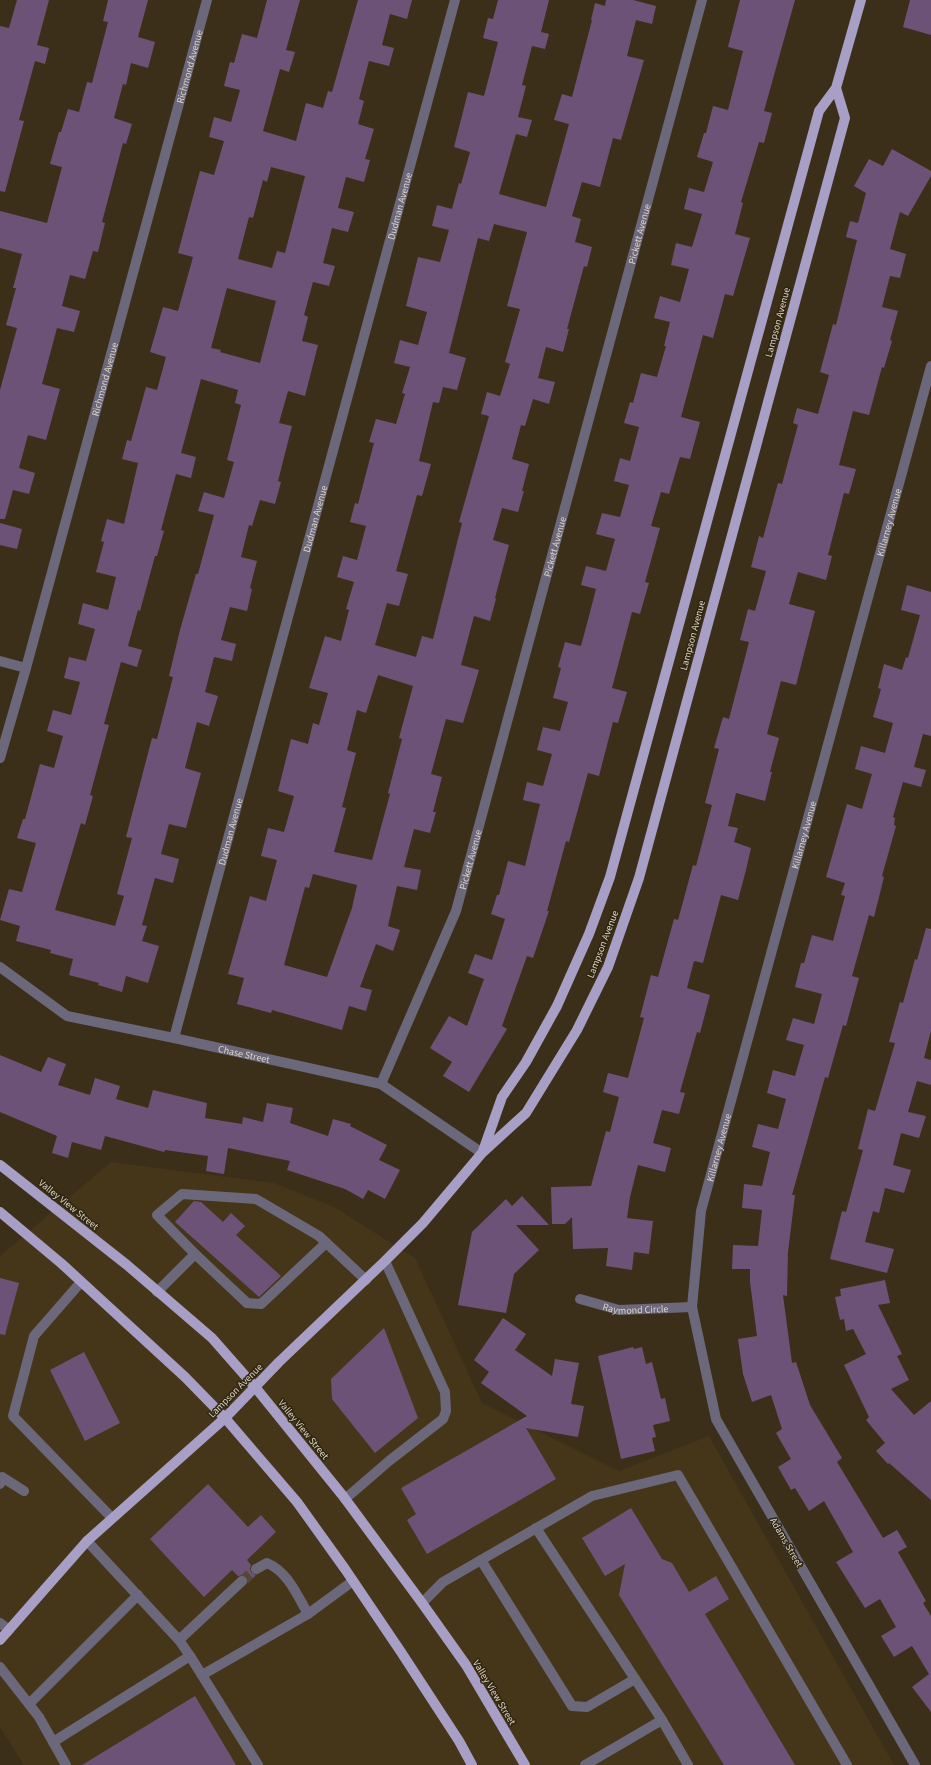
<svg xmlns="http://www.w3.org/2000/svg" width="931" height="1765" font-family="'Source Sans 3',sans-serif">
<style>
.built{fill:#453619}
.building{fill:#6d5277;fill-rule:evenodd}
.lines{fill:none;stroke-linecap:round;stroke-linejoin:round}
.minor-tunnel{stroke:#534833;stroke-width:10;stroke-dasharray:10 5;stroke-linecap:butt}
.minor{stroke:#6c687b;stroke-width:10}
.major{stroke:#a79fc5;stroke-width:10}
.labels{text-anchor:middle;stroke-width:3;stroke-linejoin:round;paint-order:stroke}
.street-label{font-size:10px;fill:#dbd4c7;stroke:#30250f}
</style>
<rect width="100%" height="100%" fill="#3b2f19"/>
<path class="built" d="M111,1162L274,1183L334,1207L415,1258L482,1403L619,1471L709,1436L894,1765H24L0,1727V1256Z"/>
<path class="building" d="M17,0H49L37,45L49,48L45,64L35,61L19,120L24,121L5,192L0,191V26L9,28Z
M108,0H148L138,37L155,42L148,68L131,63L126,85L123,84L114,118L132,124L126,144L123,143L102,222L105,223L98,252L93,251L85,279L70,275L62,306L80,311L74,332L57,328L42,384L60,389L46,440L28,435L19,468L35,473L29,494L13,490L5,519H0V390L17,328L6,325L16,288H13L22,254L0,248V211L47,223L62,167L50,164L59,132H61L68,109L79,112L87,82L92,83L108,22L103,21Z
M267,0H300L286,50L295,52L289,72L280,69L263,131L296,141L306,103L323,108L328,91L332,92L358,0H412L407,19L390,14L382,45L394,48L389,66L369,61L359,99L364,101L358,124L374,129L365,159L370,160L364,182L346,177L338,208L354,212L348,232L332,228L323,263L335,266L329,286L313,282L304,315L308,317L302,341L318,345L305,396L288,391L279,423L292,426L278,481L281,482L275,504L260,500L252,526L249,525L241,557L257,561L250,588L252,589L247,611L230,607L221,640L236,644L232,661L214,657L205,692L218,696L209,726L197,722L185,768L201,773L186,828L169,824L161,854L179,859L173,883L155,878L142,925L147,926L142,941L159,946L148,983L126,976L122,992L98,985L99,983L69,975L73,959L50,953L51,950L16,941L20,926L0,920L9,889L22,892L36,843L17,838L23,819H25L40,764L54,768L63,736L47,731L53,710L71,715L80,682L64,678L69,657L86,661L95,629L78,624L83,603L108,610L116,577L96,572L104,542L101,541L107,519L124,524L138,463L122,459L127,440L131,441L146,387L157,390L166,357L150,352L163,307L178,311L193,257L178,253L191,204L200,171L214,175L224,141L209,137L214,117L231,122L240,90L224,86L230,62L234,63L242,34L257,38ZM271,167L305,176L285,253L277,251L272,268L238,259L249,217L253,218L263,180L267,182ZM227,288L276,301L260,363L220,352L221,350L211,348ZM201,379L238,390L235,403L241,405L227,460L234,462L224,498L204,492L198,511L214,515L198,574H196L180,630L169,676L173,677L157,739L152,738L126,837L132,838L117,894L124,896L115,926L55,910L81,823L85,825L93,796L90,795L109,725L104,724L121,662L137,667L142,650L128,646L138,610L140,611L155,556H157L164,531L161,530L176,474L191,478L196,457L181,453Z
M498,0H549L541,32L549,34L545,49L532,46L522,85L526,86L518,117L532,120L527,137L516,134L499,194L546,207L569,124L554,120L562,94L572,97L592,20H591L595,3L605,6L606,0H633L656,6L652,24L636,20L627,56L644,60L621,140L613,138L600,187L582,182L572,216L581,219L575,242L592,247L587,267L584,266L567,329H569L563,352L546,347L538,378L555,382L549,404L533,399L525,426L521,425L512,459L529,464L522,491H524L518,512L502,508L493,540L509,545L495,598L496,599L490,621L474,616L461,665L479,670L463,723L446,719L431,774L442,777L433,812H436L430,833L414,829L404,867L421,870L417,890L397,886L388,926L400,930L393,951L376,944L360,987L372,990L366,1011L349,1006L342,1030L272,1010L271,1013L237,1004L244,978L228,974L250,896L266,901L277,860L261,856L268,828L284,832L294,796L278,791L291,739L308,744L313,723L319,725L328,693L309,688L325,636L341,641L349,610L346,609L354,582L337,577L343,556L357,560L366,526L350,522L355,503L358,504L374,443L369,442L376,419L396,424L405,394L402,393L410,367L394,363L400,340L418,345L427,312L406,306L418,257L440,262L449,230L432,226L437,205L452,209L459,183L461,184L470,152L454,147L468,92L484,96L498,42L483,38L488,18L493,19ZM494,224L527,232L507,306L520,309L505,362L510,364L500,396L487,392L481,414L489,416L459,522L462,523L433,639L422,636L416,657L375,645L387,603L399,606L408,574L396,571L417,495L422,496L431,464L419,461L433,402L439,403L443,387L457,390L466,358L449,353L478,238L489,241ZM378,675L413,686L399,738L402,739L388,793L390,794L372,860L334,852L346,808L342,807L356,753L347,750L357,710L366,713ZM313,874L357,885L352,908L327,977L284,965L305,887L309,888Z
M740,0H795L764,111L772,113L764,143L759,142L741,202L743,203L735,234L750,238L733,296L725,294L713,338L703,335L681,417L700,422L690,459L680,457L669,494L661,492L651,526L660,528L645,582L649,583L640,614L632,612L612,688L627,692L618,723L613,722L599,776L588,773L569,842L566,841L547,911H549L533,958L527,956L502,1026L507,1029L469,1092L443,1076L452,1062L430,1048L449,1016L467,1026L484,979L468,973L475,954L492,960L505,919L491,914L497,895H499L508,861L525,866L540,804L523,800L527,782L543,786L552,754L537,750L543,727L560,731L568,702L553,698L561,668L558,667L565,642L581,646L589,616L596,589L581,585L586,566L606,571L615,539L596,534L602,513L620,517L629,485L614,481L620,458L630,461L639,427L624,423L630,402L633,403L641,373L657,377L666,346H664L670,322L654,318L660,296L680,302L689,269L671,265L676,243L692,247L702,214L684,209L689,188L704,192L713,162L697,157L704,133H706L713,106L728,110L743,51L728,47Z
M910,0H931V35L903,27Z
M892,149L931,171V176L908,216L900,212L890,249L906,254L900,278L890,276L882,307L898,311L890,340L892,341L884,368L882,367L869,415L853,411L839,465L856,469L849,494L844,493L828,555L832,556L826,580L798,572L789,604L815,611L796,685L781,681L767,734L779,738L770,772H772L765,801L736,793L728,826L738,828L734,842L751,848L746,870L738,900L721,895L703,963L694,961L687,988L710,995L700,1033L697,1032L680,1092L685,1093L679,1114L662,1110L653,1143L671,1148L665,1172L638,1165L630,1197L627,1218L653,1221L649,1254L634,1252L632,1270L606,1266L608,1248L573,1249L572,1217L565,1224H552L551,1187L591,1186L606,1131L610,1132L619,1097L603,1092L608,1073L628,1078L644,1018L640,1017L651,975L658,977L674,919L678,920L693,865L696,866L712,805L705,803L719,749L714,748L723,717L729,719L749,642L740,640L748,609L755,611L766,571L751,567L759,536L763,538L778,483L782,484L798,425L793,423L797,408L818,414L829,375L820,372L833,324L836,325L857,240L846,237L850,221L858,223L866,193L854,186L869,159L883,166Z
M0,523L22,529L17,549L0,545Z
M907,585L931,592V736L923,734L914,767L926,770L921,787L903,782L893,817L895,818L894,825L896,826L882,876L884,877L874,917L869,915L852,976L859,978L846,1026L843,1025L828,1078L825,1077L792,1195H795L788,1252L787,1296L783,1295L792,1363L796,1362L810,1405L842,1458L837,1462L883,1538L897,1530L907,1547L898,1552L926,1601L923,1603L931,1616V1712L912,1687L929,1674L912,1646L894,1657L881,1636L896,1627L880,1599L865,1608L836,1562L853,1552L824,1501L809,1511L795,1488L791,1490L778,1467L791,1459L776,1433L782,1429L771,1395L752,1402L743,1374L738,1339L757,1336L750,1282V1269H732L733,1245L758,1246L762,1210L742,1208L744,1184L762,1186L770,1152L752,1147L758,1124L778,1129L786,1099L767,1093L773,1070L795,1076L804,1045L786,1040L793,1018L814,1024L822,994L795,987L801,963H804L812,935L833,941L845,896L841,895L845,883L826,877L847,804L862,809L872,774L855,769L861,746L885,753L893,723L873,717L881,689L878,688L884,664L902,670L906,657L908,658L920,615L901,610Z
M926,928L931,929V1031L924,1058L931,1060V1085L917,1081L908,1112L926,1116L919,1138L901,1133L893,1165L911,1170L904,1193L885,1188L879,1213L873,1211L865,1242L894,1249L887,1273L830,1259L842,1211L846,1212L863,1150L858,1149L868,1109L875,1111L895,1043L889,1042L900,1002L903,1003L915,959L917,960Z
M0,1055L41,1072L48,1057L66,1064L58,1085L90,1095L95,1078L120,1086L116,1099L148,1108L153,1090L207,1103L205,1118L242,1124L243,1117L263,1122L267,1103L293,1108L290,1123L328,1136L333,1119L351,1124L350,1126L387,1145L379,1160L400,1170L385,1199L368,1190L363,1199L345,1189L287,1170L290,1161L228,1148L224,1174L206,1171L208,1156L165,1150L164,1152L105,1136L101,1150L72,1142L68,1158L52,1153L57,1136L0,1112Z
M522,1196L549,1225H516L539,1250L514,1274L506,1313L458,1305L472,1232L506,1199L512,1206Z
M194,1201L201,1202L223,1222L231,1213L245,1226L236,1235L281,1276L259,1297L175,1222Z
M0,1278L19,1283L5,1335L0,1334Z
M885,1280L890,1303L878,1305L902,1354L897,1356L909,1380L891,1389L914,1415L931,1401V1500L889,1463L888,1464L876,1451L885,1443L866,1420L869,1417L844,1365L866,1354L853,1329L846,1331L844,1319L840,1320L835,1297L841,1296L840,1289Z
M503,1318L526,1334L515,1350L552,1376L555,1359L579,1363L571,1404L584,1406L578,1437L526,1428L556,1479L427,1554L407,1520L416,1514L401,1488L527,1416L481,1383L489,1372L474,1360Z
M384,1328L418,1418L375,1453L332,1399L331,1379Z
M633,1347L634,1349L642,1347L646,1364L652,1362L661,1399L665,1398L670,1421L653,1425L656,1437L652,1438L655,1451L621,1459L598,1356Z
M84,1352L120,1423L85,1441L50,1370Z
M208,1484L248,1527L261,1515L276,1532L247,1560L251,1565L250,1568L251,1572L256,1575L248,1583L246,1576L244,1575L238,1576L232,1570L204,1597L150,1539Z
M631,1508L662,1559L672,1563L689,1592L716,1576L729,1599L705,1614L795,1765H724L619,1595L625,1564L605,1576L582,1538Z
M195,1696L236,1765H82Z"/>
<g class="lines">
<path class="minor-tunnel" d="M242,1581L256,1569"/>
<g class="minor">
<path d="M0,661L26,668"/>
<path id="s1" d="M0,758L26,668L207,0"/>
<path id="s2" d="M0,967L67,1016L174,1038L381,1084L482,1153"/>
<path id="s3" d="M174,1038L455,0"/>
<path id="s4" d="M381,1084L456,911L702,0"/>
<path d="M195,1254L247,1303L261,1304L326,1243"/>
<path d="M81,1282L34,1336L13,1416L112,1518"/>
<path d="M157,1292L195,1254L157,1215L182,1194L256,1199L319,1236L366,1280"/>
<path id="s5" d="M580,1299L619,1310L692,1307"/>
<path d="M0,1484L2,1477L24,1491"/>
<path d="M345,1499L389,1461L443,1419L446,1411L445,1392L385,1261"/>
<path d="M536,1528L662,1720"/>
<path d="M87,1541L179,1640L190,1656L258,1765"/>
<path d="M481,1560L572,1706L587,1707L635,1679"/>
<path d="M256,1569L267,1563C288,1572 297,1595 308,1614"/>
<path d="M422,1603L443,1582L592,1496L678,1475L847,1765"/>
<path d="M0,1623L9,1630"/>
<path d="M179,1640L242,1581"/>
<path d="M0,1667L39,1717L66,1765"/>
<path d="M202,1675L308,1614L353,1581"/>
<path d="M29,1704L138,1595"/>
<path d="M53,1742L190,1656"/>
<path d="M585,1765L662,1720L688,1765"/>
<path id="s6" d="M915,1765L716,1419L692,1307L701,1211L931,366"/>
</g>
<path class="major" d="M483,1151L502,1097L526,1062L557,1006L589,934L610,877L819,111L836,88L861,0
M0,1165L127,1265L212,1338L255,1387L343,1496L422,1603L466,1665L525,1765
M0,1212L62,1264L185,1377L225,1418L297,1502L345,1569L401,1652L459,1741L472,1765
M0,1640L87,1541L225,1418L279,1362L385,1261L423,1223L482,1153L526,1113L577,1030L608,967L639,878L845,118L836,88"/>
</g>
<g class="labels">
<g class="street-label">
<text dy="4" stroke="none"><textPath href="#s1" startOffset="717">Richmond Avenue</textPath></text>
<text dy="4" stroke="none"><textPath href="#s3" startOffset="862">Dudman Avenue</textPath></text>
<text dy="4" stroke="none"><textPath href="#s4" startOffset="890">Pickett Avenue</textPath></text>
<text transform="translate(777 322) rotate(-75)" y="4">Lampson Avenue</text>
<text dy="4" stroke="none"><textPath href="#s1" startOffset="393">Richmond Avenue</textPath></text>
<text dy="4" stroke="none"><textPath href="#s3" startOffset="538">Dudman Avenue</textPath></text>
<text dy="4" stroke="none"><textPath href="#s6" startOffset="1324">Killarney Avenue</textPath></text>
<text dy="4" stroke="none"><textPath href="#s4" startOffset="566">Pickett Avenue</textPath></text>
<text transform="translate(692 635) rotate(-75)" y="4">Lampson Avenue</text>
<text dy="4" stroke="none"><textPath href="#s3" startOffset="214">Dudman Avenue</textPath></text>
<text dy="4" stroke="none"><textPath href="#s6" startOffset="1000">Killarney Avenue</textPath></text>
<text dy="4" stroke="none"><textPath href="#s4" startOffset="242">Pickett Avenue</textPath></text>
<text transform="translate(602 944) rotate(-69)" y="4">Lampson Avenue</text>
<text dy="4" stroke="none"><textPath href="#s2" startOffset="264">Chase Street</textPath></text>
<text dy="4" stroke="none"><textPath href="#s6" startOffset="676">Killarney Avenue</textPath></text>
<text transform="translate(69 1204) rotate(39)" y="4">Valley View Street</text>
<text dy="4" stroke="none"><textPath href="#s5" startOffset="57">Raymond Circle</textPath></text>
<text transform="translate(235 1390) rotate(-45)" y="4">Lampson Avenue</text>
<text transform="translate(304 1429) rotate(51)" y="4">Valley View Street</text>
<text transform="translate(787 1542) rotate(60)" y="4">Adams Street</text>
<text transform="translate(495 1692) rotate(59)" y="4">Valley View Street</text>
</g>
</g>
</svg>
